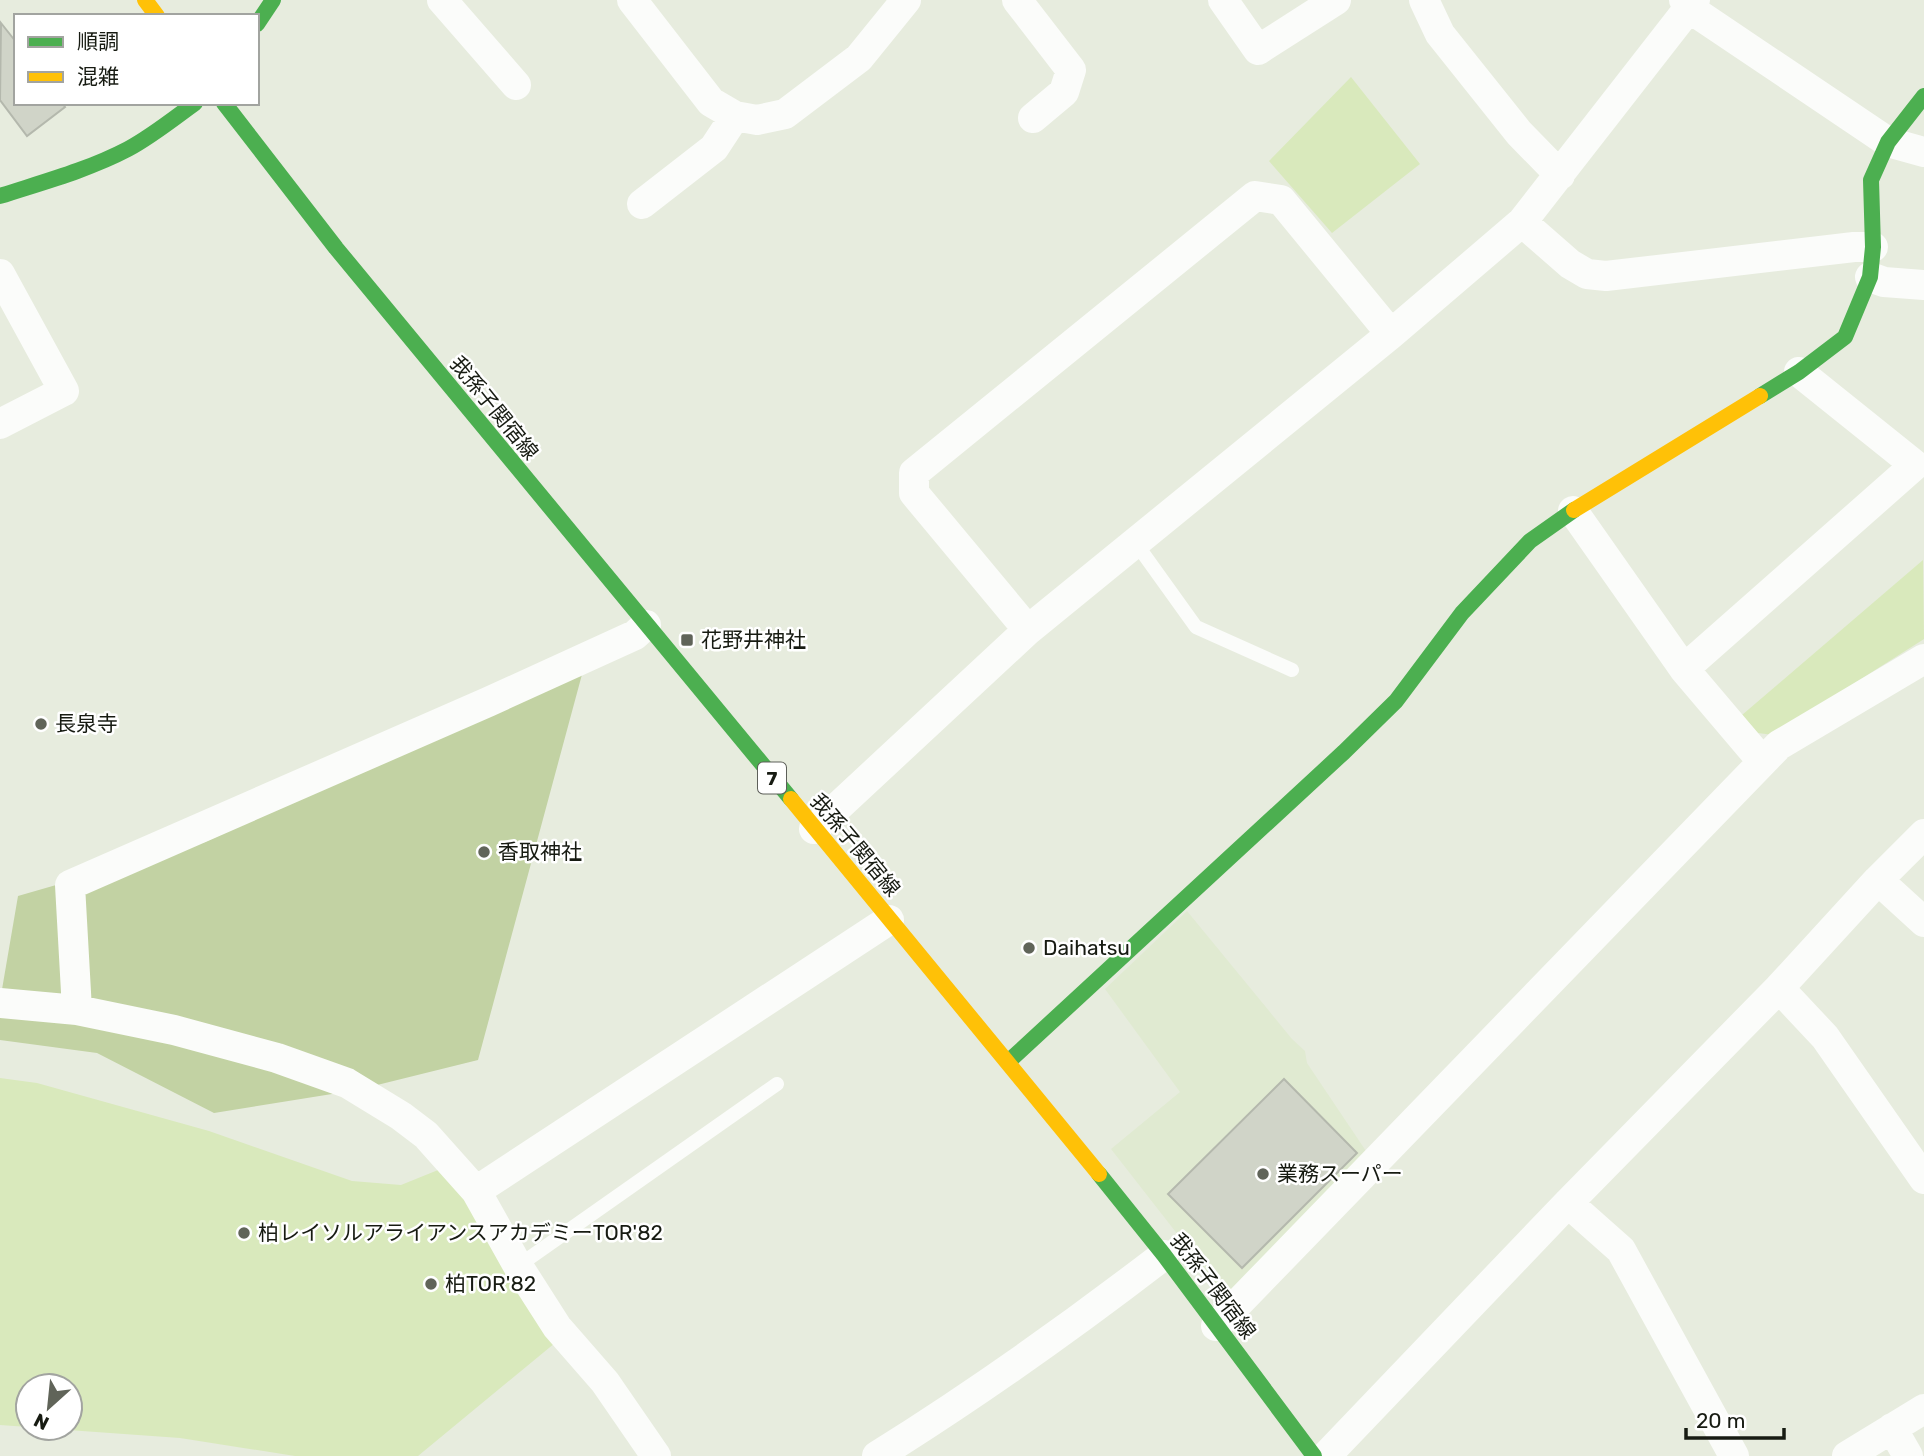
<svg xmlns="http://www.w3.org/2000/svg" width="1924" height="1456" font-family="Rubik,'Noto Sans JP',sans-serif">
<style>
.built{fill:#e0ead1}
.green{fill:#d9e9bc}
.forest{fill:#c2d2a3}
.building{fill:#d0d4c8;stroke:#b4b8ad;stroke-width:2}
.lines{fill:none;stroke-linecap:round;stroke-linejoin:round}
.lane{stroke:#fbfcfa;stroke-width:14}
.street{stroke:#fbfcfa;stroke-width:30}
.fast{stroke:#4caf50;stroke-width:16}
.slow{stroke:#ffc107;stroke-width:16}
.poi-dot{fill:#606459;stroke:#fff;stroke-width:2.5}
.labels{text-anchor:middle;stroke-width:5;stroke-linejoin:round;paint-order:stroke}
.shield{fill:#fff;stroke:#5d5f59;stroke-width:2}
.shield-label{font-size:19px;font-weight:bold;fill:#171b12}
.street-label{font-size:21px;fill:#171b12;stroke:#fff}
.poi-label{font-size:21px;fill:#171b12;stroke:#fff;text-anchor:start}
</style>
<rect width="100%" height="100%" fill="#e7ecde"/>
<path class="built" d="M1187,911L1292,1039L1305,1051L1307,1063L1370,1157L1228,1299L1111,1149L1180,1092L1105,989Z"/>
<path class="green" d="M1351,77L1420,164L1332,233L1269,161Z
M1923,560L1924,639L1773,735L1758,733L1742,715Z
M0,1078L37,1083L209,1131L352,1181L401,1185L443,1168L468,1197L555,1343L418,1456H295L180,1438L40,1428H70V1386H28V1427L0,1425Z"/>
<path class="forest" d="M584,667L478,1060L357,1090L214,1113L97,1053L0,1040V1001L18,896L205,842Z"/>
<path class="building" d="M1,23L16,42V103H62L65,107L27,136L0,100Z
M1284,1079L1357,1153L1242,1268L1168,1194Z"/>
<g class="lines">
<path class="lane" d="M1135,542L1196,627L1292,670
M518,1266L777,1084"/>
<path class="street" d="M442,0L516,85
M632,0L711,102L735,116L757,120L785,114L859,58L906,0
M1017,0L1071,70L1064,92L1033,118
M1223,0L1258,50L1336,0
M1424,0L1440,34L1519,133L1560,175
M1684,0L1689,8L1888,142L1924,152
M642,204L714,148L735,116
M1522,222L1570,264L1587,274L1606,276L1854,247H1873
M0,274L64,391L0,424
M1870,277L1884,282L1924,285
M1573,511L1684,669L1762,761
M1028,630L914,493V473L1255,196L1281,200L1391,334
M1684,669L1915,465L1799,372
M814,829L1028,630L1391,334L1522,222L1695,0
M1878,880L1924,922
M1779,988L1825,1037L1924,1179
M0,1003L77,1010L174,1030L277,1058L347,1083L401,1116L426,1135L476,1191L518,1266L557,1327L605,1382L656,1456
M77,1010L70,885L488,702L635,635L646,625
M476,1191L889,920
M1568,1203L1621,1250L1734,1456
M1216,1326L1779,745L1924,659
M1892,1428L1908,1456
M877,1456C976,1394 1072,1326 1164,1255
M1326,1456L1568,1203L1779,988L1878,880L1924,834
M1847,1456L1924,1409"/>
<path class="fast" d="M257,24L273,0
M224,103L336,248L791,799
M0,196C43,182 88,170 128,149C152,136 173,119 195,103
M1760,396L1799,372L1845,337L1870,277L1873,247L1871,180L1888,142L1924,96
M1008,1062L1344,752L1396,701L1462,613L1530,541L1574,510
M1099,1174L1164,1255L1314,1456"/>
<path class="slow" d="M145,0L157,16
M1574,510L1760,396
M791,799L1099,1174"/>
</g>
<g class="poi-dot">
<rect x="680" y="633" width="14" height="14" rx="3.5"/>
<circle cx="41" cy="724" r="7"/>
<circle cx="484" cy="852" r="7"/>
<circle cx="1029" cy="948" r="7"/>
<circle cx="1263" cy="1174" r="7"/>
<circle cx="244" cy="1233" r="7"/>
<circle cx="431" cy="1284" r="7"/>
</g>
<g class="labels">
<rect class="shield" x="758" y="762.5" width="28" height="31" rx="5"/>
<g class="shield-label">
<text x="772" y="785">7</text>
</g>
<g class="street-label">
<text transform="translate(494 408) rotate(51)" y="7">我孫子関宿線</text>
<text transform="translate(855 845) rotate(50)" y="7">我孫子関宿線</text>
<text transform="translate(1213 1286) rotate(53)" y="7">我孫子関宿線</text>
</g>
<g class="poi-label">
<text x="701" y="647">花野井神社</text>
<text x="55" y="731">長泉寺</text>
<text x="498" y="859">香取神社</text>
<text x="1043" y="955">Daihatsu</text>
<text x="1277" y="1181">業務スーパー</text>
<text x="258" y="1240">柏レイソルアライアンスアカデミーTOR'82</text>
<text x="445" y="1291">柏TOR'82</text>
</g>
</g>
<rect x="14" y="14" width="245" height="91" fill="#ffffff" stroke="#a2a4a0" stroke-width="2"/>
<rect x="28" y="37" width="35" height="10" fill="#4caf50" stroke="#a2a4a0" stroke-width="2"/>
<text x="77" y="49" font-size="21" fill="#171b12">順調</text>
<rect x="28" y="72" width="35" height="10" fill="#ffc107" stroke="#a2a4a0" stroke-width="2"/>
<text x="77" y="84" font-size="21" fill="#171b12">混雑</text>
<g transform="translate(49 1407) rotate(207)"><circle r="33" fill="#ffffff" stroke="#a2a4a0" stroke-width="2"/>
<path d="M0-5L12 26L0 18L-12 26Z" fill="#606459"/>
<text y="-10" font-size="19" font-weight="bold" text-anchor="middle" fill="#171b12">N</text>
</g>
<path d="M1686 1428v10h98v-10" fill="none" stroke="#171b12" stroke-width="3.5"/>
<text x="1696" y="1428" font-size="21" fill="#171b12" stroke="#ffffff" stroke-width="5" paint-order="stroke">20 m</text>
</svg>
